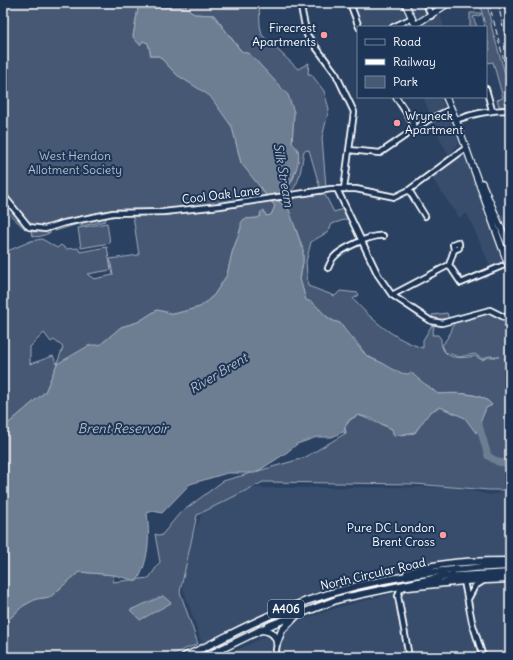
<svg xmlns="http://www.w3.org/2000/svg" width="513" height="660" font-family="Delius,sans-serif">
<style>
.built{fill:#394e6c}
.green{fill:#465975;stroke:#a2acba;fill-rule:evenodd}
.water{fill:#6d7d92;stroke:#a7b1be}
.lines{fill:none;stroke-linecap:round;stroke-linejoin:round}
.river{stroke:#6d7d92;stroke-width:7}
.minor-casing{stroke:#fff;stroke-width:8}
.major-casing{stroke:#fff;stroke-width:8}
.highway-casing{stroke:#fff;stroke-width:9}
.minor{stroke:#1d3557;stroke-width:4.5}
.major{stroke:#1d3557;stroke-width:5.5}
.highway{stroke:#1d3557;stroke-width:6}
.rail{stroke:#fff;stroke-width:1;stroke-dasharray:6 3;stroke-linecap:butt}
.poi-dot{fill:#ff9aa2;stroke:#1d3557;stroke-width:1.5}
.labels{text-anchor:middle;stroke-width:4;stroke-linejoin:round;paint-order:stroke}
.shield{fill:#1d3557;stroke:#bbc2cd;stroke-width:1}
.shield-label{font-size:11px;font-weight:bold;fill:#fff}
.poi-label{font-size:12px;fill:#fff;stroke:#1d3557;text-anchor:end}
.park-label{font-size:12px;fill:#b5bdc8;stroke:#1d3557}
.street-label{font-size:12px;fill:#fff;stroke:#1d3557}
.water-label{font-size:13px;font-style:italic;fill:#b6bec8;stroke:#1d3557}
</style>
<rect width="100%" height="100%" fill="#2a4161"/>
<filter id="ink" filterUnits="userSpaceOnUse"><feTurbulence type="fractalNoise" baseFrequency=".025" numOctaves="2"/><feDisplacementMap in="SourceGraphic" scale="8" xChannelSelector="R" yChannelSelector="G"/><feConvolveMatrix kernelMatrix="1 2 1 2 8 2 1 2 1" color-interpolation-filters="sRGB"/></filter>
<g filter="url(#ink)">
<path class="built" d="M355,3H399L410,27H364Z
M410,3H442L417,19Z
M440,14L444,27H422V25Z
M423,97H440L459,143L449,156L439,137Z
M464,151L507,266L492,270L467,213L459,218L430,175Z
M510,212V270L492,219Z
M451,487L491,495L510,490V557L459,559L389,568L378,573L301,597L259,615L202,643L183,588L185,556L202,513L248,488Z
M510,583V657H234L233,652L293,623L339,607L403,591L457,584Z"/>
<path class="green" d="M3,3H139L133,36L140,45L143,41L148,43L151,56H159L177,75L210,95L232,126L241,163L258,183L268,199L275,206L271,215L266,216L263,212L258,218L244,219L232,253L227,275L214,295L200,307L174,314L157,310L138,322L121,327L100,345L57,364L45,392L3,428V253L31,241L42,239L57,248L61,245L66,249L78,248L80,252L107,247L111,270L87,274L94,279L113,275L110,259L139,255L133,216L172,215V208L166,210L117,209L65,220L42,227L32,226L3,192ZM44,333L51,342L54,340L63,347L57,364L53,356L30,364V347Z
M182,3H259L260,25L262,35L298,69L309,63L308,74H311L324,91L329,109L322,138L326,187L320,188L309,150L304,151C301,165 301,191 283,196L294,177L298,158V150L292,143L294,113L287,95L250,54L242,52L214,15L194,14Z
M480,3H487L492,29L510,91V107H506L504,102L506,107L499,106L497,100L503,98L493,62L486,63V51L490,50Z
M470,13H481V15L473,17L477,27H470Z
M324,193L334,212L346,208L350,218L332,224L328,232L311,242L306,262L308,286L335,296L340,291L358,293L359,295L353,299C372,320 395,340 423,348V340L432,325L434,327L432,335H438L441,339C441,360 459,359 475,356L482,360L489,357H499L489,356L482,359L475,354L459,357L445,352L442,346L451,332L454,322L489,312L510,323V356L504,358L510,356V490H489L415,484L263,482L197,515L180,592L198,644L165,657H3V621L8,620L23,606L36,599L50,597L79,572L114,575L113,582L149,578L160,562L155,534L161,536L179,514L223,481L304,458L346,433L345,427L350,420L358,415L392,429L394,436L415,433L429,412L440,407L466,418L476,432L486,408L492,405C481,391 454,393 437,394L427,385L423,384L411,372L408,375L399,374L382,363L367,356L354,339L348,336L340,323C323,320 320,303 306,301L300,279L303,262V250L296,229L279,202L281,200Z
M3,197L27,225L25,229L3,208Z
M102,217H107L105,221L82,226L78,224L55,231V228Z
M107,223L110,243L81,248L78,228Z
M50,231V233C43,235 39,238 32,236L31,232Z
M447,313L449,319L440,320L433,318L432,315Z"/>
<path class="water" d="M139,3H182L194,14L213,15L241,51L250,54L288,95L294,112L292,143C294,145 297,148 298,151C302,165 287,191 279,202L288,207L303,250V262L300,279L306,300C320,303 322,320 340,323C344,329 363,353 368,357C372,359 376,360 380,362C391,367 395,373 408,374L411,372C419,381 429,386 438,394C453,393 482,392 492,405L486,408L476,433L465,418L440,407L430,412L415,432L394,436L392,429L370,418L358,415L349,420L344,428L346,433L343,432L332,437H317L297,444L286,453L255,473H227L190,484L162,513L153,511L147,513C150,535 149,562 137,581L114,575L79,572L50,597L36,599L23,606L8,620L3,621V428L45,392L57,364L90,345H100L121,327L138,322L157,310L174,314L200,307L214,295L227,275L232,253L241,228V223L244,219L258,218L261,216L260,213L264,210L266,216L271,215L275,206L241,163L232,127L210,96L177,75L159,56H151L148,43L143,41L140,45L133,37Z
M163,596L171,603L140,620L130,610Z"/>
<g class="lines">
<path class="river" d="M472,419L479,425L488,456L498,462L510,464"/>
<defs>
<path id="minor" d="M300,3L307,35L336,74L354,112L344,189
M350,3L359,27
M426,3L431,16
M393,27L412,18
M486,89L492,110
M396,97L413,123V130
M456,120C474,113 490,110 510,110
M349,150L380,153L428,120L451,109
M337,189L378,275L392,295L431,321L442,323L490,310L510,320
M409,190L425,216
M3,195L29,227L45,229L64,223L113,213L163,212L220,206L331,189H356L395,197L409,190L466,148
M449,265L454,250L453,244L457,242L459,243V248L454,250
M328,268C330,264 331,260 334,257C341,249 372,234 383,236
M392,295L449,265L461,283L502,266
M464,581L472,622L483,657
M404,587L400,590L398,596L409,657
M468,599L475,586L483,581
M275,657L277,643"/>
<path id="major" d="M405,3L416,27
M415,25L449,3
M446,97L456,120L510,270
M482,183L510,249"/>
<path id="highway" d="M407,573C440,561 476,561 510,561
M408,587L464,581L510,579
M260,630C269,630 276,633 277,643
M277,643L282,630L297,615
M184,657C217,642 250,623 283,610C355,580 433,569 510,566
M205,657L273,624L339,599L442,577L510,573"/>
</defs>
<use href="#minor" class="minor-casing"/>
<use href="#major" class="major-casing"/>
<use href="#highway" class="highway-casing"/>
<use href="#minor" class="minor"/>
<use href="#major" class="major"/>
<use href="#highway" class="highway"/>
<path class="rail" d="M489,3L510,84
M498,3L510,60
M504,3L507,19
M507,13L510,29"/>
</g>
</g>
<g class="poi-dot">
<circle cx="324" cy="35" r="4"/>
<circle cx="397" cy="123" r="4"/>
<circle cx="443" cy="535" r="4"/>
</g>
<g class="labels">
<rect class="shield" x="268" y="600" width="36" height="18" rx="3"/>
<g class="shield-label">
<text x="286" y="613">A406</text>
</g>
<g class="poi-label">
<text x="316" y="32">Firecrest<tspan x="316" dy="14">Apartments</tspan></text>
<text x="405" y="120" text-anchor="start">Wryneck<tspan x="405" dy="14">Apartment</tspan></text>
<text x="435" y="532">Pure DC London<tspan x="435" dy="14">Brent Cross</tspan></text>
</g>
<g class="park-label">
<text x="75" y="160">West Hendon<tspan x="75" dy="14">Allotment Society</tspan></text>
</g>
<g class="street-label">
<text transform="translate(221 195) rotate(-7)" y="4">Cool Oak Lane</text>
<text transform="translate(373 574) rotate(-13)" y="4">North Circular Road</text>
</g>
<g class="water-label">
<text transform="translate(284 175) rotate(80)" y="5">Silk Stream</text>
<text transform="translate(218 373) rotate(-31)" y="5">River Brent</text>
<text x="123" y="433">Brent Reservoir</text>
</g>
</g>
<rect width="513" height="660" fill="none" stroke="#1d3557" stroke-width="16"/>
<rect x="8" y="8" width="497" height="644" fill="none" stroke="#fff" stroke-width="1.5" filter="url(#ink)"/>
<rect x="357" y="26" width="130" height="72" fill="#1d3557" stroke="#77869a"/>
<rect x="365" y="39" width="20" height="6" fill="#1d3557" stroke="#77869a"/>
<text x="393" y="46" font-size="12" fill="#ffffff">Road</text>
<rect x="365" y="59" width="20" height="6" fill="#ffffff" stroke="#77869a"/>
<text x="393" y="66" font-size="12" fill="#ffffff">Railway</text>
<rect x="365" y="76" width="20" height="12" fill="#465975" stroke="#77869a"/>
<text x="393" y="86" font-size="12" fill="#ffffff">Park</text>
</svg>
